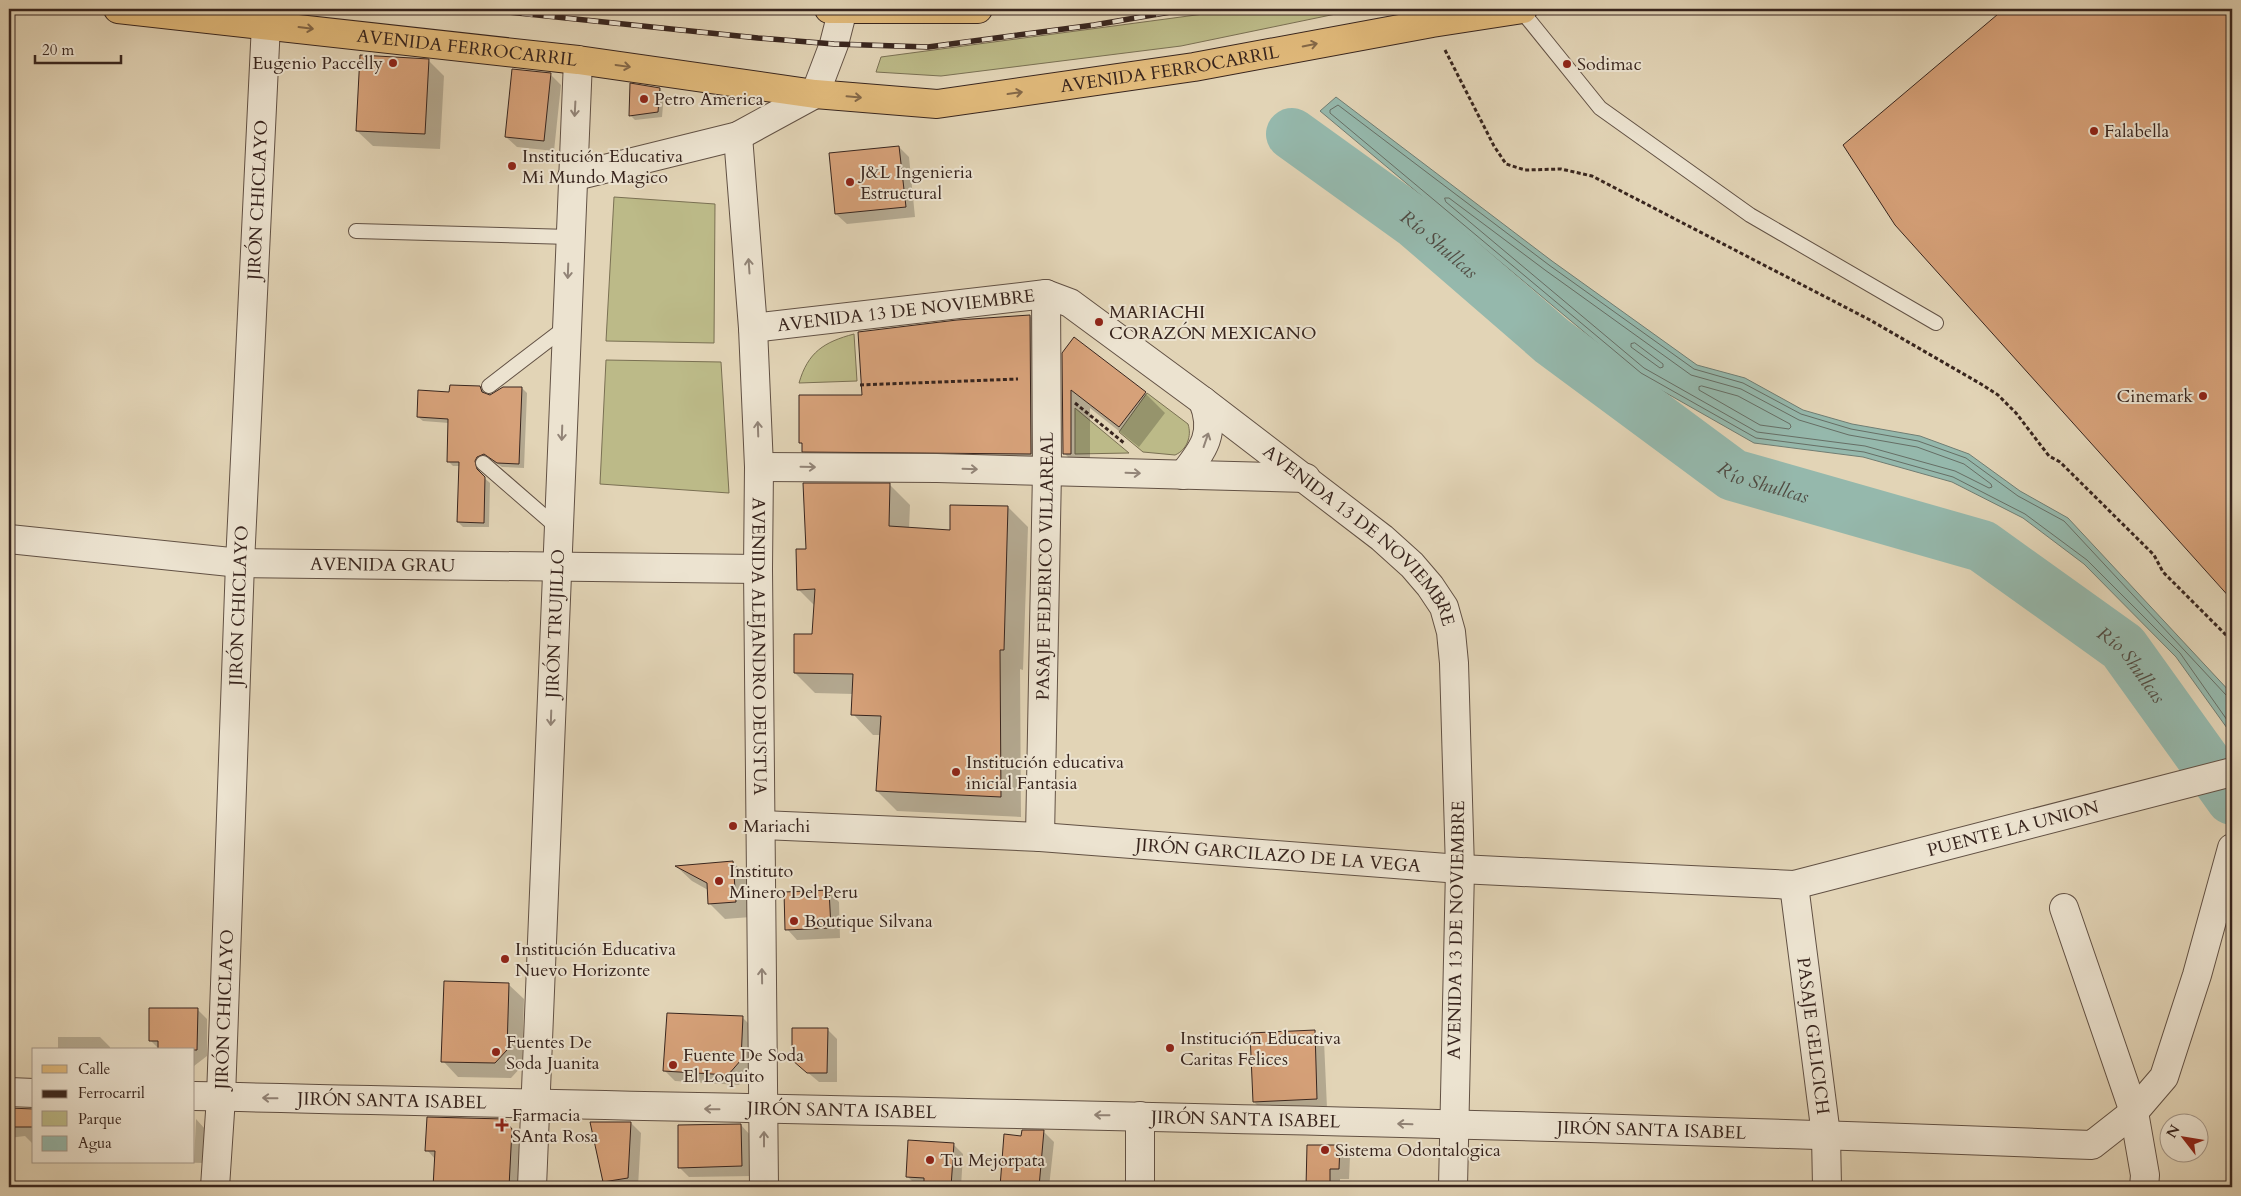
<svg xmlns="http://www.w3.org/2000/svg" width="2241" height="1196" font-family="Cardo,serif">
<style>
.green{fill:#bcba88;stroke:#7a7053}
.water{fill:#95b8ac;stroke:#707d73}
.shadow{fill:#0003}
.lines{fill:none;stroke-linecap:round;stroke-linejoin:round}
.shore{stroke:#666e65;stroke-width:1}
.river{stroke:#95b8ac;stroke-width:52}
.building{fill:#d6a179;stroke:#38251e}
.lane-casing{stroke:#625144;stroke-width:16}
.street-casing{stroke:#625144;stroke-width:30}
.primary-casing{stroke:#38251e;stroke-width:30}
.path{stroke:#38251e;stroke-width:3;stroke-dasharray:4 2.5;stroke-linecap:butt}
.lane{stroke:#ece3d0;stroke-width:14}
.street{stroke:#ece3d0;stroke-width:28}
.primary{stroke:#e1ba7b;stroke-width:28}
.rail-casing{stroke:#38251e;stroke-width:5.5}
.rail{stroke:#ece3d0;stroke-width:4;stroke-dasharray:11;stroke-linecap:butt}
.oneway{stroke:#846848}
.oneway2{stroke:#928477}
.poi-dot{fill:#8f2418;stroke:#ece3d0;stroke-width:2}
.labels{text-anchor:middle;stroke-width:4;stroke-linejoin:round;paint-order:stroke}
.street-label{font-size:18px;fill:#38251e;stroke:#ece3d0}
.poi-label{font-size:18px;fill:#38251e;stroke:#ece3d0;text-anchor:start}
.water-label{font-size:19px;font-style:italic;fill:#4f4a42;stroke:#ece3d0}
</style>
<rect width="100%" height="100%" fill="#e2d4b6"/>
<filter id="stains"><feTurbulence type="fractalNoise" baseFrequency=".004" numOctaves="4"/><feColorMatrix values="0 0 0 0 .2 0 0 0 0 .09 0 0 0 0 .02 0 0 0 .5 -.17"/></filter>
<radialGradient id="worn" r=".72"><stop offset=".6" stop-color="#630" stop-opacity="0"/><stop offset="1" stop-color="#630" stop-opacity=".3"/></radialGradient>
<path class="green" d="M1241,9H1360L1181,46L941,76L876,72L881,57Z
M614,197L715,204L714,343L606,341Z
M854,334L857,381L799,383C808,352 824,342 854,334Z
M606,360L721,362L729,493L600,484Z
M1147,393L1188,424C1192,436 1187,450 1175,455L1143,452L1119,432Z
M1075,408L1129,453L1075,454Z"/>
<path class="water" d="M1336,97L1552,261L1697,365L1745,378L1803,410L1852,424L1920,436L1969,454L2020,491L2068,518L2232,694V735L2176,657L2084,564L2023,518L1952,482L1863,457L1754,443L1638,377L1320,111Z"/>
<path class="shadow" d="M2006,9H2232V598L1896,224L1845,145Z
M428,60L444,76L440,149L373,146L357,131Z
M551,75L561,85L554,151L517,147L506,137Z
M660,89L664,94L662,117L635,120L630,115Z
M899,147L909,157L915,217L847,224L836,214Z
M1030,316L1050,336L1051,473L824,471L803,451V446L801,443L863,396L957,321Z
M1063,353L1145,393L1165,413L1139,447L1090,408V473H1084L1064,453Z
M480,387L490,396L522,388L527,393L524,468L502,467L490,459L481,461L479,466L481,475L490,483L489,527H463L458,522L460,466H453L448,461L449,423L423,421L418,417L451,394Z
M890,485L910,505L909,529L951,531L1008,507L1028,527L1023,670L1020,669L1021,817L897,811L877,791L881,735H873L853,714V694L815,693L795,673L813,635L815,606L798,589L808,550Z
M733,862L748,877L751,917L725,919L709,903L708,890L692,881L677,867Z
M828,891L839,902L840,938L797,940L787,929Z
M508,984L524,999L522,1066L511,1078L458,1077L443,1061Z
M197,1009L207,1019V1056L194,1066V1050L159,1049L151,1041Z
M742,1017L752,1027L750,1071L739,1085L675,1081L664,1070Z
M827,1029L837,1039V1082H819L793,1060Z
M1314,1031L1324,1041L1327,1108L1264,1112L1254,1102Z
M58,1037H100L110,1047V1050H58Z
M9,1109L34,1110V1145L25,1136L9,1138Z
M196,1119L205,1129L204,1163L166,1162H194Z
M504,1120L527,1145L525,1187H435L436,1160L427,1150Z
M631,1123L641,1133L638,1187H610L605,1182Z
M741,1125L751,1136L752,1176L689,1177L679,1167Z
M1043,1131L1054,1142L1049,1187H1002L1022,1137Z
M953,1144L963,1154L961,1187L917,1186L907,1176Z
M1308,1146H1339L1350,1157L1349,1179H1340V1187H1308Z"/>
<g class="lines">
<path class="shore" d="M1445,198H1449L1545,270L1691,375L1741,389L1799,420L1849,435L1917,447L1964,464L1991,484L1992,487L1989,488L1955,471L1865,446L1757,432L1644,368L1446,202Z
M1635,343L1663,364V367L1660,368L1631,347V344Z
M1702,386L1738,396L1790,424L1791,427L1789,429L1760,425L1699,390V387Z
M2232,697L2226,695L2064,521L2018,496L1966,458L1918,441L1851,429L1801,414L1743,383L1694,369L1549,265L1338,105L1330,110V113L1641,373L1756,438L1864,452L1953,477L2025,514L2087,560L2180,653L2232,727"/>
<path class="river" id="s1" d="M1292,134L1417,224L1552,341L1733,475L1982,546L2123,647L2232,799"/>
</g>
<path class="building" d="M2004,9H2232V600L1895,225L1843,145Z
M360,55L429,59L425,134L356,131Z
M512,69L551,73L544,141L505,137Z
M630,83L660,88L658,112L629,116Z
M899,146L906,207L835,214L829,153Z
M1030,315L1031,454L802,452V443H799V395H862L858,332L957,320Z
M1074,337L1146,392L1119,427L1071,390V454H1063L1062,353Z
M450,385L480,386L482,392L490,395L503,387H522L519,464L497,463L484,454L477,457L475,461L477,469L485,477L484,523L457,522L459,462H447L448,419L417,417L418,390L449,392Z
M803,483H890L889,526L950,530V505L1008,506L1004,650H1000L1001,797L876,791L881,716L851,715L853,674L794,673V634H812L815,589L797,590L796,549H806Z
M733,861L736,902L708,904L707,883L675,866Z
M829,890L831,928L785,930L784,892Z
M444,981L509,983L507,1050L495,1063L441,1062Z
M149,1008H198L197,1050H158V1041H149Z
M667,1013L743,1016L741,1060L728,1075L663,1071Z
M792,1028H828L827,1073H807L792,1060Z
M1315,1030L1317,1099L1253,1102L1250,1033Z
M9,1108L34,1109V1127H9Z
M427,1117L504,1119L512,1129L509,1187H433L435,1151H425Z
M590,1122H631L628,1178L603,1182Z
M741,1124L742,1166L678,1168V1125Z
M1022,1130H1044L1039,1187H1000L1004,1134L1021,1136Z
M908,1140L954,1143L951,1187H924V1178L906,1177Z
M1307,1145H1340L1339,1169H1330V1187H1306Z"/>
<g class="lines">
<defs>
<path id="lane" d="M1520,9L1600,108L1750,215L1936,323
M356,231L570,237
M489,386L566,327
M483,463L559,529"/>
<g id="street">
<path id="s2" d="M738,136L753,328L759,467L758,569L764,1187"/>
<path d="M572,177L738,136L815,94L834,44L843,9"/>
<path id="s3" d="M753,328L1046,294L1070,303L1203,401L1382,538L1412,565L1430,586L1444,607L1451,632L1454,663L1460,869L1453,1187"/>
<path d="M759,467L937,468L1306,478"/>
<path d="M1183,475C1204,449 1216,433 1203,401"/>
<path id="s4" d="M9,539L240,563L758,569"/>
<path id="s5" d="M760,825L1040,837L1460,869L1794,885L2232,772"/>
<path id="s6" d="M1040,837L1047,471L1046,294"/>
<path id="s7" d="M1794,885L1826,1135L1827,1187"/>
<path d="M2064,908L2134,1112L2145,1175L2144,1187"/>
<path d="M9,1092L34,1093"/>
<path id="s8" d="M194,1096C827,1111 1460,1120 2092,1145L2134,1112L2164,1077L2197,975L2232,848"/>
<path d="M1140,1116V1187"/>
<path id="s9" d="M215,1187L221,1097L240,563L266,24"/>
<path id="s10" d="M532,1187L578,60"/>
</g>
<g id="primary">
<path id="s11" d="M118,9L578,60L815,94L937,104L1194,67L1432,23L1523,9"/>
<path d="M829,9H978"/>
</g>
</defs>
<use href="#lane" class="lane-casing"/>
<use href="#street" class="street-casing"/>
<use href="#primary" class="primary-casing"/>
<path class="path" d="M1445,50L1494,146L1506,164L1525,170L1561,169L1592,176L1870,320L1981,384L1998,395L2016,413L2049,456L2060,462L2154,555L2163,572L2232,641
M860,385L1018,379
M1075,403L1124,443"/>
<use href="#lane" class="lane"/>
<use href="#street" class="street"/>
<use href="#primary" class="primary"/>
<defs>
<path id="rail" d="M478,9L758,38L834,44L928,47L1094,25L1188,9"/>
</defs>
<use href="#rail" class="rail-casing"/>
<use href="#rail" class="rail"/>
</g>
<defs><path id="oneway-shaft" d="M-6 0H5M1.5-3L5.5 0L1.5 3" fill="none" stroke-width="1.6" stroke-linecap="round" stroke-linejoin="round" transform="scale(1.25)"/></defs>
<g class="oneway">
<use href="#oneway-shaft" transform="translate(306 28) rotate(7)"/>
<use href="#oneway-shaft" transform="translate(1310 45) rotate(-11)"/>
<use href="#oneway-shaft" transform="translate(623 66) rotate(8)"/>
<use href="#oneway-shaft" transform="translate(1015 93) rotate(-8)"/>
<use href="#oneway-shaft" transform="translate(854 97) rotate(5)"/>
</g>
<g class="oneway2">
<use href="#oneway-shaft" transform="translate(575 109) rotate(93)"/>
<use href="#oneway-shaft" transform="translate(749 266) rotate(-94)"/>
<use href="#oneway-shaft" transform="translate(568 271) rotate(92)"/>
<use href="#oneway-shaft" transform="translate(758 429) rotate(-92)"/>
<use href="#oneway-shaft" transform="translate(562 433) rotate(92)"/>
<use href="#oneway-shaft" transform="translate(1206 440) rotate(-71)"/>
<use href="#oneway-shaft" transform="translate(808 467) rotate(1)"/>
<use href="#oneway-shaft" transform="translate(970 469) rotate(2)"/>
<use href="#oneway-shaft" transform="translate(1133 473) rotate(2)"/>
<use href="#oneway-shaft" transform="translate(551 718) rotate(92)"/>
<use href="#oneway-shaft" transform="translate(762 976) rotate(-91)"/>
<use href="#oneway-shaft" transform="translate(270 1098) rotate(-179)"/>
<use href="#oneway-shaft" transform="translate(712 1109) rotate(-179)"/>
<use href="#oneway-shaft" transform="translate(1102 1115) rotate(-179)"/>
<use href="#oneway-shaft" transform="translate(1405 1124) rotate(-178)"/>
<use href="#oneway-shaft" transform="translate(764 1139) rotate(-90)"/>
</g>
<g class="poi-dot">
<circle cx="393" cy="63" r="5"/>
<circle cx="1567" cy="64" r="5"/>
<circle cx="644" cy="99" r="5"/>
<circle cx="2094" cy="131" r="5"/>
<circle cx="512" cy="166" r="5"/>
<circle cx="850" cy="182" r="5"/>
<circle cx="1099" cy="322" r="5"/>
<circle cx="2203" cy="396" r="5"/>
<circle cx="956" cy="772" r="5"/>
<circle cx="733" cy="826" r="5"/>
<circle cx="719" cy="881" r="5"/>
<circle cx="794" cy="921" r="5"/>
<circle cx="505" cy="959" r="5"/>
<circle cx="1170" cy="1048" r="5"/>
<circle cx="496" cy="1052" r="5"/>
<circle cx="673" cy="1065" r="5"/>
<path d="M499.5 1117.5h5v5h5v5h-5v5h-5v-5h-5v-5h5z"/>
<circle cx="1325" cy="1150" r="5"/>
<circle cx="930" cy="1160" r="5"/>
</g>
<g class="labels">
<g class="street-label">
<text dy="6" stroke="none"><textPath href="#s11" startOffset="351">AVENIDA FERROCARRIL</textPath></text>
<text dy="6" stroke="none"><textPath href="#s11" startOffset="1060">AVENIDA FERROCARRIL</textPath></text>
<text dy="6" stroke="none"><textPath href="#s9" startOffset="988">JIRÓN CHICLAYO</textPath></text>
<text dy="6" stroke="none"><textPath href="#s3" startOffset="154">AVENIDA 13 DE NOVIEMBRE</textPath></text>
<text dy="6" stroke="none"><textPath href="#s3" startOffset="694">AVENIDA 13 DE NOVIEMBRE</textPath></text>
<text dy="6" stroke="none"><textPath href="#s4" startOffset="375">AVENIDA GRAU</textPath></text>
<text dy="6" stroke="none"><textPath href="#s6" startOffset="271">PASAJE FEDERICO VILLAREAL</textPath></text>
<text dy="6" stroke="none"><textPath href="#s9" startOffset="582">JIRÓN CHICLAYO</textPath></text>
<text dy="6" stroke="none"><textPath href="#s10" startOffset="564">JIRÓN TRUJILLO</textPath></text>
<text dy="6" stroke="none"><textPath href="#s2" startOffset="511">AVENIDA ALEJANDRO DEUSTUA</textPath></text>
<text dy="6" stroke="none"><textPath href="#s5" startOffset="1262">PUENTE LA UNION</textPath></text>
<text dy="6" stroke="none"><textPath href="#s5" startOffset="519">JIRÓN GARCILAZO DE LA VEGA</textPath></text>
<text transform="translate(1456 930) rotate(-89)" y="6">AVENIDA 13 DE NOVIEMBRE</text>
<text dy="6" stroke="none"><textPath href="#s9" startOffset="178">JIRÓN CHICLAYO</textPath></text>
<text dy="6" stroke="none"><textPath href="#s7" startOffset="152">PASAJE GELICICH</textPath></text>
<text dy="6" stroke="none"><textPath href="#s8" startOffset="198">JIRÓN SANTA ISABEL</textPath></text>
<text dy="6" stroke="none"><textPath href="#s8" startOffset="648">JIRÓN SANTA ISABEL</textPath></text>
<text dy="6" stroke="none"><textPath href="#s8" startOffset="1052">JIRÓN SANTA ISABEL</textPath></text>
<text dy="6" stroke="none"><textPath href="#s8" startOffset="1458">JIRÓN SANTA ISABEL</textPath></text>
</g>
<g class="poi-label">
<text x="383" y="69" text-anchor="end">Eugenio Paccelly</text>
<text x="1577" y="70">Sodimac</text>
<text x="654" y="105">Petro America</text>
<text x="2104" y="137">Falabella</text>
<text x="522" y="162">Institución Educativa<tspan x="522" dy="21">Mi Mundo Magico</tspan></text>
<text x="860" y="178">J&amp;L Ingenieria<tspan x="860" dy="21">Estructural</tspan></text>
<text x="1109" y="318">MARIACHI<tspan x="1109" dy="21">CORAZÓN MEXICANO</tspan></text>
<text x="2193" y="402" text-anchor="end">Cinemark</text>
<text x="966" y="768">Institución educativa<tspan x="966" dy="21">inicial Fantasia</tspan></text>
<text x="743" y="832">Mariachi</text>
<text x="729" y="877">Instituto<tspan x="729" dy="21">Minero Del Peru</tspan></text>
<text x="804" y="927">Boutique Silvana</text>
<text x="515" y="955">Institución Educativa<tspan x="515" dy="21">Nuevo Horizonte</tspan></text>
<text x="1180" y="1044">Institución Educativa<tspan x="1180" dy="21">Caritas Felices</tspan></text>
<text x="506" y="1048">Fuentes De<tspan x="506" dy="21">Soda Juanita</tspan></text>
<text x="683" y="1061">Fuente De Soda<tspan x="683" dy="21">El Loquito</tspan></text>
<text x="512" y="1121">Farmacia<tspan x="512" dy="21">SAnta Rosa</tspan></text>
<text x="1335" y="1156">Sistema Odontalogica</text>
<text x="940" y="1166">Tu Mejorpata</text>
</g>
<g class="water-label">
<text dy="7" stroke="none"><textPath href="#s1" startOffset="184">Río Shullcas</textPath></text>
<text dy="7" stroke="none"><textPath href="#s1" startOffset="589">Río Shullcas</textPath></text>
<text dy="7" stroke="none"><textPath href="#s1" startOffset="1009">Río Shullcas</textPath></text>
</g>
</g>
<rect width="2241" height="1196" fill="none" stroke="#e2d4b6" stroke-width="30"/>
<rect x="10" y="10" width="2221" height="1176" fill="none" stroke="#38251e" stroke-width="2.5"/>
<rect x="15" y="15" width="2211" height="1166" fill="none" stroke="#38251e"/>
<rect x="32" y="1048" width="162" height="115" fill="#ece3d0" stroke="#a49789"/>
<rect x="42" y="1065" width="25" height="8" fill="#e1ba7b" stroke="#a49789"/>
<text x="78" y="1074" font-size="15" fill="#38251e">Calle</text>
<rect x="42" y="1090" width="25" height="8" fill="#38251e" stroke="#a49789"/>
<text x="78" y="1098" font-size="15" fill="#38251e">Ferrocarril</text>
<rect x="42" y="1111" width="25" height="15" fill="#bcba88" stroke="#a49789"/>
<text x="78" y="1124" font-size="15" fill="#38251e">Parque</text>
<rect x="42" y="1136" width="25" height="15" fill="#95b8ac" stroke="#a49789"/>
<text x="78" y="1148" font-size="15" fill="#38251e">Agua</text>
<g transform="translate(2184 1138) rotate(301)"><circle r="24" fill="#ece3d0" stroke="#a49789"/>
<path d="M0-4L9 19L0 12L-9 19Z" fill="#8f2418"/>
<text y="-8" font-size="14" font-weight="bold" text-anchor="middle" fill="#38251e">N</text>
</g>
<path d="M35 55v8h86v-8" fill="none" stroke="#38251e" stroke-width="2.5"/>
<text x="42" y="55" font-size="15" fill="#38251e" stroke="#ece3d0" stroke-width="4" paint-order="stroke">20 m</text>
<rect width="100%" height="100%" filter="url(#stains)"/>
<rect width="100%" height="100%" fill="url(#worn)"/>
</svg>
